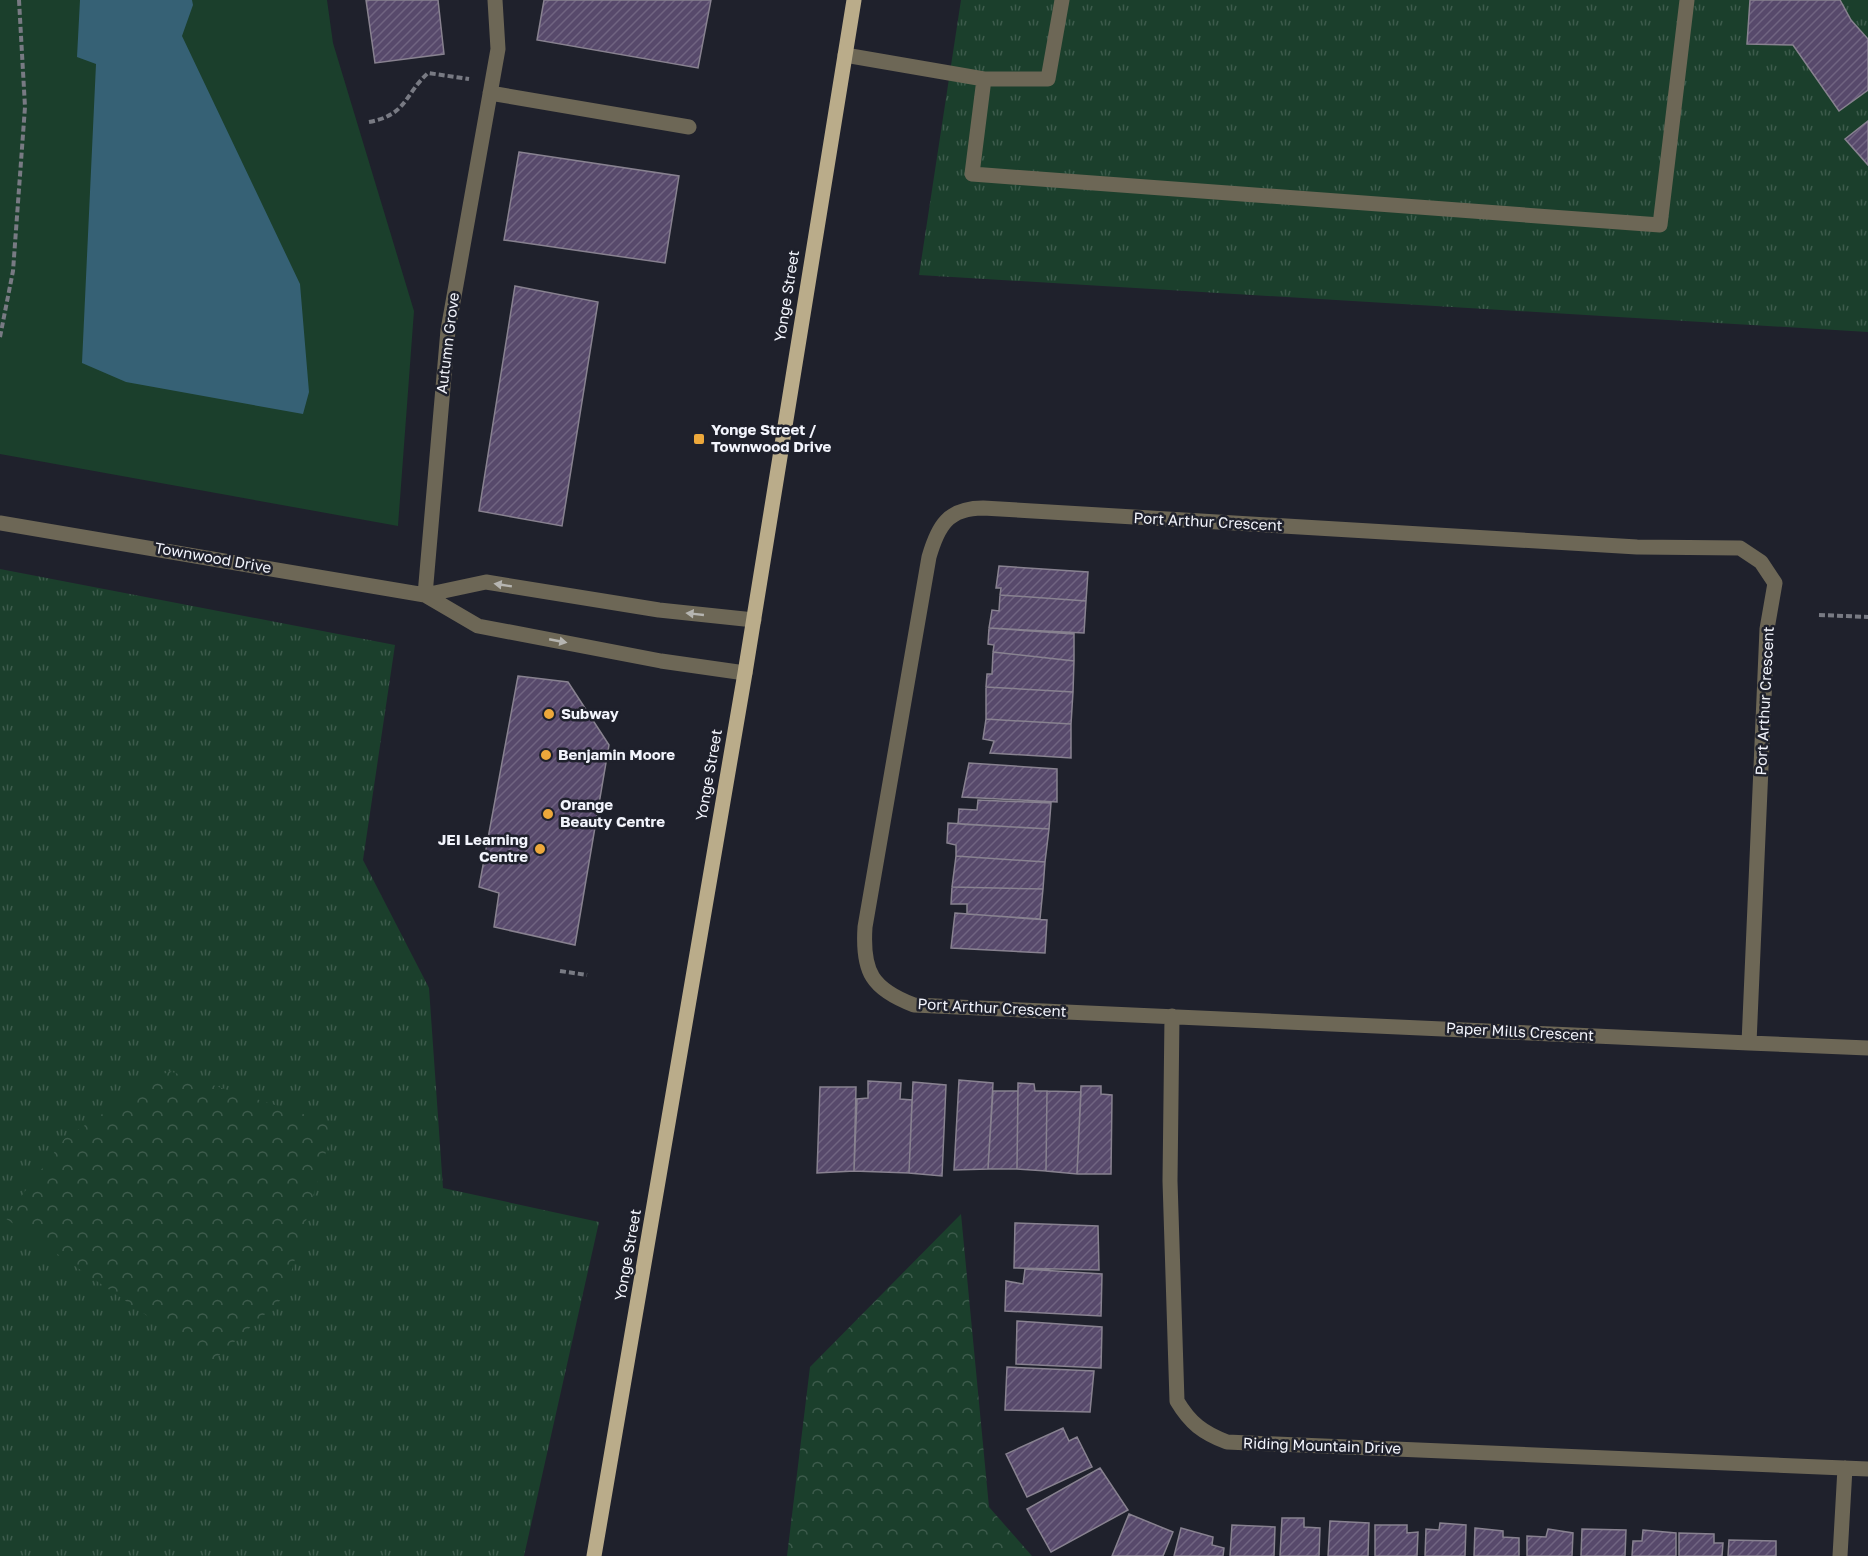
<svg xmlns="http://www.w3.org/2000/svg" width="1868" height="1556" font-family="'Golos Text',sans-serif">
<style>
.grass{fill:url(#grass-tufts)}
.forest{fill:url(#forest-crowns)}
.green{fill:#1b3f2c}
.water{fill:#366175}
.building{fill:url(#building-hatch);stroke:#888290;stroke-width:1.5}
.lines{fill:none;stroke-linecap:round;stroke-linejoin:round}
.path{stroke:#787a83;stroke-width:4;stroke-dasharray:6 3;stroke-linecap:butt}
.lane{stroke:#6d6756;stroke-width:15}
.street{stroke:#6d6756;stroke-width:15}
.primary{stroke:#baac8a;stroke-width:15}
.oneway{fill:#b6b5b1}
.poi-dot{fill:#eda83b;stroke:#1f212c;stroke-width:2}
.labels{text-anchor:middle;stroke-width:5;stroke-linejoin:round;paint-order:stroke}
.street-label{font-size:15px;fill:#f2f4fc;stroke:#1f212c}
.poi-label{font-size:15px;font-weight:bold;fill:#f2f4fc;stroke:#1f212c;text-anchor:start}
</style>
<defs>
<pattern id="grass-tufts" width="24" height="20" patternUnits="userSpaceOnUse" patternTransform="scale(1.5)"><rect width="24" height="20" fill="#1b3f2c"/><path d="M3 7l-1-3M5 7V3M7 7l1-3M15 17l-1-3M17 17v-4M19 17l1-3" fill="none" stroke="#3d5b4c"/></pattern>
<pattern id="forest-crowns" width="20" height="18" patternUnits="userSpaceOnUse" patternTransform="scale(1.5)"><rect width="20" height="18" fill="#1b3f2c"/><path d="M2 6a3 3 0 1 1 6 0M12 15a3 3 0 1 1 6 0" fill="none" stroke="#3d5b4c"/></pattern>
<pattern id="building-hatch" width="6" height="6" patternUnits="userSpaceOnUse" patternTransform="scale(1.5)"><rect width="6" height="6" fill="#57496b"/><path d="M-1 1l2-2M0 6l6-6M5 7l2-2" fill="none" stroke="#706481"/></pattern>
</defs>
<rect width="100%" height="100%" fill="#1f212c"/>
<path class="grass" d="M961,0H1868V332L919,275Z
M0,569L395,645L363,860L429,988L443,1188L599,1222L524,1556H0Z"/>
<path class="forest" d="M169,1071L334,1124L284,1297L213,1361L5,1218L65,1138Z
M961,1214L989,1507L1032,1556H787L810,1367Z"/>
<path class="green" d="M0,0H327L333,43L414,311L398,526L0,454Z"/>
<path class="water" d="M80,0H192L193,5L182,36L300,284L309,392L303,414L126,382L82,363L96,64L77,57Z"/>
<path class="building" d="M366,0H438L444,54L375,63Z
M544,0H711L698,68L537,40Z
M1750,0H1840L1851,20L1868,39V90L1839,111L1793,45L1747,44Z
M1868,121V165L1845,139Z
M519,152L679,176L665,263L504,240Z
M515,286L598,302L562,526L479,511Z
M999,566L1088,572L1086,601L1000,595L1001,588H996Z
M1000,595L1086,601L1084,633L989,628L992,610L999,611Z
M989,628L1074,634V661L993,652L994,645L988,644Z
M993,652L1074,661L1073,692L986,687L987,674H992Z
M518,676L568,682L609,745L575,945L494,927L499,893L479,887Z
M986,687L1073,692L1071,724L986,719Z
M986,719L1071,724V758L990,753L994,741L983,739Z
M969,763L1057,769V802L962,797Z
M978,800L1051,803L1049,829L958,824L959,809L977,810Z
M948,823L1049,829L1045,862L956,856V845L947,843Z
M956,856L1045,862L1043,889L952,887Z
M952,887L1043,889L1040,919L967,914V904H951Z
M955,913L1047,920L1045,953L951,948Z
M959,1080L993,1083L988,1169L954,1170Z
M868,1081L901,1083L900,1099L912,1100L909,1173L854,1171L857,1099L868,1098Z
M913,1082L946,1085L942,1176L909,1173Z
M1018,1083L1034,1084L1035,1091H1047L1046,1171L1017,1169Z
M1081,1086H1101V1094L1112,1095L1111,1174H1077Z
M820,1087H856L854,1171L817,1173Z
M993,1091H1018L1017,1169H988Z
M1047,1091L1081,1092L1077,1174L1046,1171Z
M1015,1223L1098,1226L1099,1270L1014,1268Z
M1025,1269L1102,1274L1101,1316L1005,1311L1006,1281L1023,1284Z
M1017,1321L1102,1327L1101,1368L1016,1364Z
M1007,1367L1094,1371L1090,1412L1005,1410Z
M1063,1428L1069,1441L1077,1437L1092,1467L1027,1497L1006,1454Z
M1100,1468L1128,1510L1051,1552L1027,1509Z
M1129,1514L1173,1532L1163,1556H1112Z
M1282,1518H1304V1527L1320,1528L1319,1556H1280Z
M1330,1521L1369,1523L1368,1556H1328Z
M1440,1523L1466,1525L1465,1556H1425L1426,1529L1439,1530Z
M1232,1525L1275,1527L1274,1556H1230Z
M1375,1525H1407V1533L1418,1532L1417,1556H1375Z
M1181,1528L1213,1537L1212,1545L1224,1548L1223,1556H1174Z
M1475,1528L1503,1531V1537L1519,1538V1556H1474Z
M1548,1529L1573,1533L1572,1556H1527V1536L1546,1537Z
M1582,1529L1626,1530L1625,1556H1581Z
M1643,1530L1676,1533V1556H1632L1633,1541H1642Z
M1679,1533L1714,1534V1543H1723L1722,1556H1679Z
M1729,1540L1776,1541V1556H1728Z"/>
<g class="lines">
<path class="path" d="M369,122C407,115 404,95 428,73L469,79
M0,337L13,271L25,107L19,0
M1819,615L1868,617
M560,971L587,975"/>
<path class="lane" d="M845,55L984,79L972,174L1660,225L1687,0
M984,79H1048L1062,0"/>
<path class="street" d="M490,93L689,127
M0,523L425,595L478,626L661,661L745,673
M425,595L448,330L498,49L495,0
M425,595L486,582L659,610L754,620
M1172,1016L1170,1181L1177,1401C1190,1423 1203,1433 1227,1442L1868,1469
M1749,1043L1767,629L1775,583L1761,562L1740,548L1637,547L983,508C948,508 938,526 929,557L865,927C862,972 872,989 914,1005L1749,1043L1868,1048
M1840,1556L1845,1468"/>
<path class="primary" d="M594,1556L745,673L854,0"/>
</g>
<defs><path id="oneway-solid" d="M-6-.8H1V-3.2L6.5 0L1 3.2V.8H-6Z" transform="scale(1.5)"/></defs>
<g class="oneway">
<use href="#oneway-solid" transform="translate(503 585) rotate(-171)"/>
<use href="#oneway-solid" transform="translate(695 614) rotate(-174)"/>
<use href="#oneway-solid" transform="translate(558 641) rotate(11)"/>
</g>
<g class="poi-dot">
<rect x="693" y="433" width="12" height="12" rx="3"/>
<circle cx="549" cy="714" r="6"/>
<circle cx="546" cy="755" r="6"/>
<circle cx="548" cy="814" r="6"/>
<circle cx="540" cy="849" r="6"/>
</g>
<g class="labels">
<g class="street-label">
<text transform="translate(787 296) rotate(-81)" y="5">Yonge Street</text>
<text transform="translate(448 343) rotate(-83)" y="5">Autumn Grove</text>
<text transform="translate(1208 522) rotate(3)" y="5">Port Arthur Crescent</text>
<text transform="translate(213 558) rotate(10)" y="5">Townwood Drive</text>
<text transform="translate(1765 701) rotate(-87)" y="5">Port Arthur Crescent</text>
<text transform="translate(709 775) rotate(-80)" y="5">Yonge Street</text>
<text transform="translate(992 1008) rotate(3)" y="5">Port Arthur Crescent</text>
<text transform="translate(1520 1032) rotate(3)" y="5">Paper Mills Crescent</text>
<text transform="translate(628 1255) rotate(-80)" y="5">Yonge Street</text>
<text transform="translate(1322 1446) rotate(2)" y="5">Riding Mountain Drive</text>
</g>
<g class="poi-label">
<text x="711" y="435">Yonge Street /<tspan x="711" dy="17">Townwood Drive</tspan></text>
<text x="561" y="719">Subway</text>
<text x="558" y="760">Benjamin Moore</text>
<text x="560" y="810">Orange<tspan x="560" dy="17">Beauty Centre</tspan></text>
<text x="528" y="845" text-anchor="end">JEI Learning<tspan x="528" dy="17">Centre</tspan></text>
</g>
</g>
</svg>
